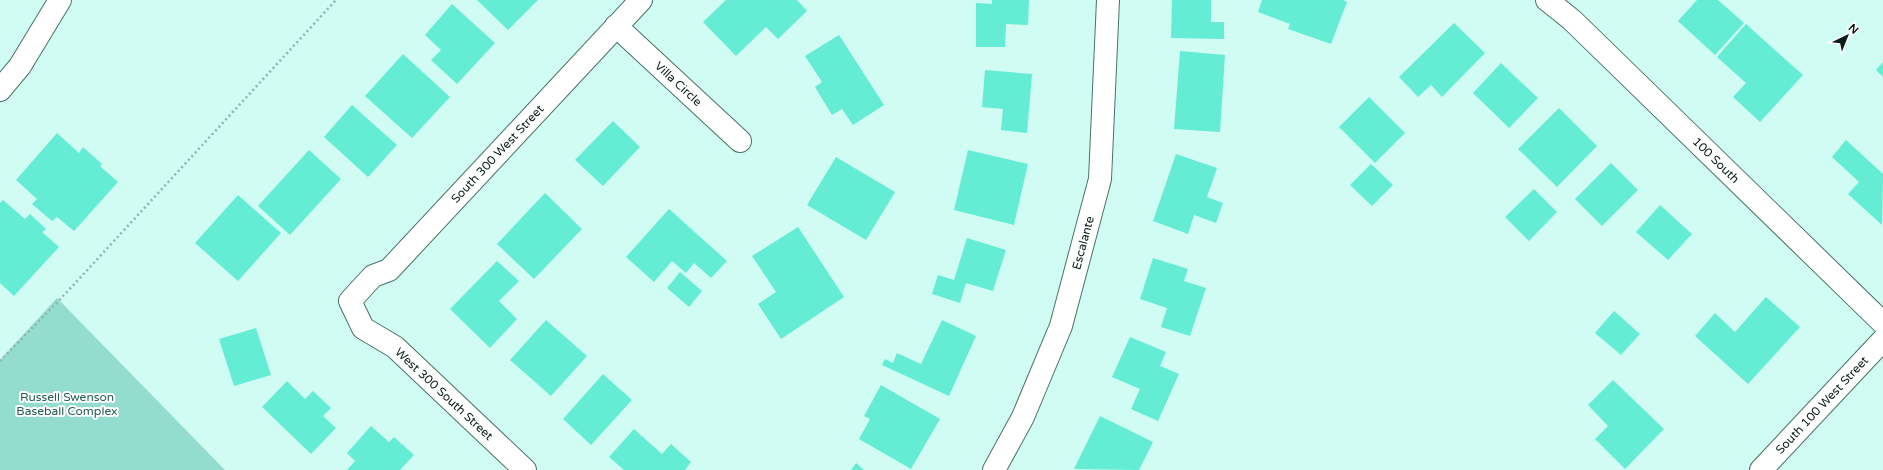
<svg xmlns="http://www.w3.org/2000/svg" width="1883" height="470" font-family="'Varela Round',sans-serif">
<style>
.green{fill:#94ddce}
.building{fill:#64ecd5}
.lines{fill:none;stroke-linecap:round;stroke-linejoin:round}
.minor-casing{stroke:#497269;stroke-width:24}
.tertiary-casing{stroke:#497269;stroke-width:24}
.path{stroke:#90b3ac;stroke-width:2.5;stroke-dasharray:2 3;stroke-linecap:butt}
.minor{stroke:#fff;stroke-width:22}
.tertiary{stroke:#fff;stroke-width:22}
.labels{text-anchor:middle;stroke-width:4;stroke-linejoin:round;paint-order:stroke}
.street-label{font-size:12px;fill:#0b1c19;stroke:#fff}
.park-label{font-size:12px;fill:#255d54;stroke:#fff}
</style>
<rect width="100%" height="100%" fill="#d0fcf3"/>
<path class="green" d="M57,298L225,470H0V360Z"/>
<path class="building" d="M477,0H538L508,30Z
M726,0H797L807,11L778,39L766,27L736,56L703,22Z
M992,0H1029L1028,25L1006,24L1005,47H976V3L992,4Z
M1172,0H1211V22H1224V39L1171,38Z
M1262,0H1343L1347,2L1331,44L1288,29L1290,24L1258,12Z
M1697,0H1718L1744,23L1715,55L1678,21Z
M452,4L495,43L457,84L431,60L441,50L425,35Z
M1454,23L1485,53L1442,97L1431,85L1418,97L1399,77Z
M1746,24L1803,75L1760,122L1733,97L1746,83L1717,57Z
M839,35L884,105L853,125L842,109L832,115L815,87L822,82L805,56Z
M1180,51L1225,55L1220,132L1174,129Z
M403,54L450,97L412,138L365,96Z
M1883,62V77L1876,70Z
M1501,63L1538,98L1509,128L1473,93Z
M985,70L1032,74L1027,133L1001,130L1003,109L982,107Z
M1369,97L1405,133L1375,163L1339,127Z
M352,105L397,145L368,177L324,137Z
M1559,108L1597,146L1557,187L1518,149Z
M613,121L640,147L603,186L575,160Z
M57,133L79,153L83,147L102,164L100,166L118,182L74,231L57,217L52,221L32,204L37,199L16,180Z
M1846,140L1883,174L1882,225L1848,194L1859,182L1832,157Z
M309,150L341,179L290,235L258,206Z
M968,150L1028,164L1014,225L954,210Z
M1176,154L1217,168L1207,197L1223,203L1216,223L1194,215L1188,234L1153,221Z
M836,157L895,192L866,240L807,205Z
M1611,163L1638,190L1602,226L1575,199Z
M1371,164L1393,185L1372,206L1350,185Z
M1534,189L1557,212L1529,241L1505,217Z
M545,193L582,229L534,279L497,244Z
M238,195L281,233L238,281L195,243Z
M3,200L25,219L30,214L46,229L42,232L59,247L14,296L0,283V203Z
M1660,205L1692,234L1668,260L1636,232Z
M669,209L727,261L711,278L694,263L686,273L672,261L654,282L626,257Z
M798,227L844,297L781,339L758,304L776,292L752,256Z
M967,238L1006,250L993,291L966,283L960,303L932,294L938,275L954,280Z
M1153,258L1188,269L1184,281L1206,288L1190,336L1161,327L1167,308L1140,299Z
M497,261L519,281L499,301L517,319L490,348L450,309Z
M680,272L702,291L689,307L667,288Z
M1766,297L1800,327L1748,384L1695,336L1715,313L1735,332Z
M1614,311L1640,334L1621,355L1595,333Z
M546,320L587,356L551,396L510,360Z
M942,320L976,336L949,396L882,365L885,359L893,363L897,353L921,364Z
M256,328L271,375L234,386L219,339Z
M1130,337L1166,352L1160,366L1179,374L1158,421L1131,409L1140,389L1112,377Z
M603,374L632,400L591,445L563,419Z
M1613,380L1664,429L1625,469L1595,439L1608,426L1588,405Z
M287,381L305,399L313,391L331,408L323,416L336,428L311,454L262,407Z
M881,385L940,419L911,469L859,439L870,419L864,416Z
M1100,416L1153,442L1139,470L1074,469Z
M371,426L389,442L394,437L414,455L400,470H347L355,461L347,453Z
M634,429L662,454L671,444L691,462L685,470H624L609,457Z
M856,463L864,470H851Z"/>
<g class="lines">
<defs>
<g id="minor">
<path id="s1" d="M616,26L740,141"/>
<path d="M0,90L20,66L60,0"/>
<path id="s2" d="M525,470L395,347L363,328L350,301L373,276L389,270L641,0"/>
<path id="s3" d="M994,470L1023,417L1061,326L1100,179L1108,0"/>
<path id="s4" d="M1761,470L1883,340"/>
</g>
<g id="tertiary">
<path id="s5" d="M1547,0L1572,20L1883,323"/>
</g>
</defs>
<use href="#minor" class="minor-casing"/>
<use href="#tertiary" class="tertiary-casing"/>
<path class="path" d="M0,361L67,292L336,0"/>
<use href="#minor" class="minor"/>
<use href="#tertiary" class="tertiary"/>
</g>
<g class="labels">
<g class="street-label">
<text dy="4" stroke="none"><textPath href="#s1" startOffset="85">Villa Circle</textPath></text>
<text dy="4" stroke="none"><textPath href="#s2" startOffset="456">South 300 West Street</textPath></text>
<text dy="4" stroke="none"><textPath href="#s5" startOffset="233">100 South</textPath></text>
<text dy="4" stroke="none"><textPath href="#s3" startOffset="245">Escalante</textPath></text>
<text transform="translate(444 394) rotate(43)" y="4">West 300 South Street</text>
<text dy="4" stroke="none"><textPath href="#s4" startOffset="89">South 100 West Street</textPath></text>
</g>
<g class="park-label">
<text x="67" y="401">Russell Swenson<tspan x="67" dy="14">Baseball Complex</tspan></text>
</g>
</g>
<g transform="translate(1847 36) rotate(43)" stroke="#ffffff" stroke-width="3" paint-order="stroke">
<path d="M0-3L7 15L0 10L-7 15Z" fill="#0b1c19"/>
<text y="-6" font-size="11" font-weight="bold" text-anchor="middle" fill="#0b1c19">N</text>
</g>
</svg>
